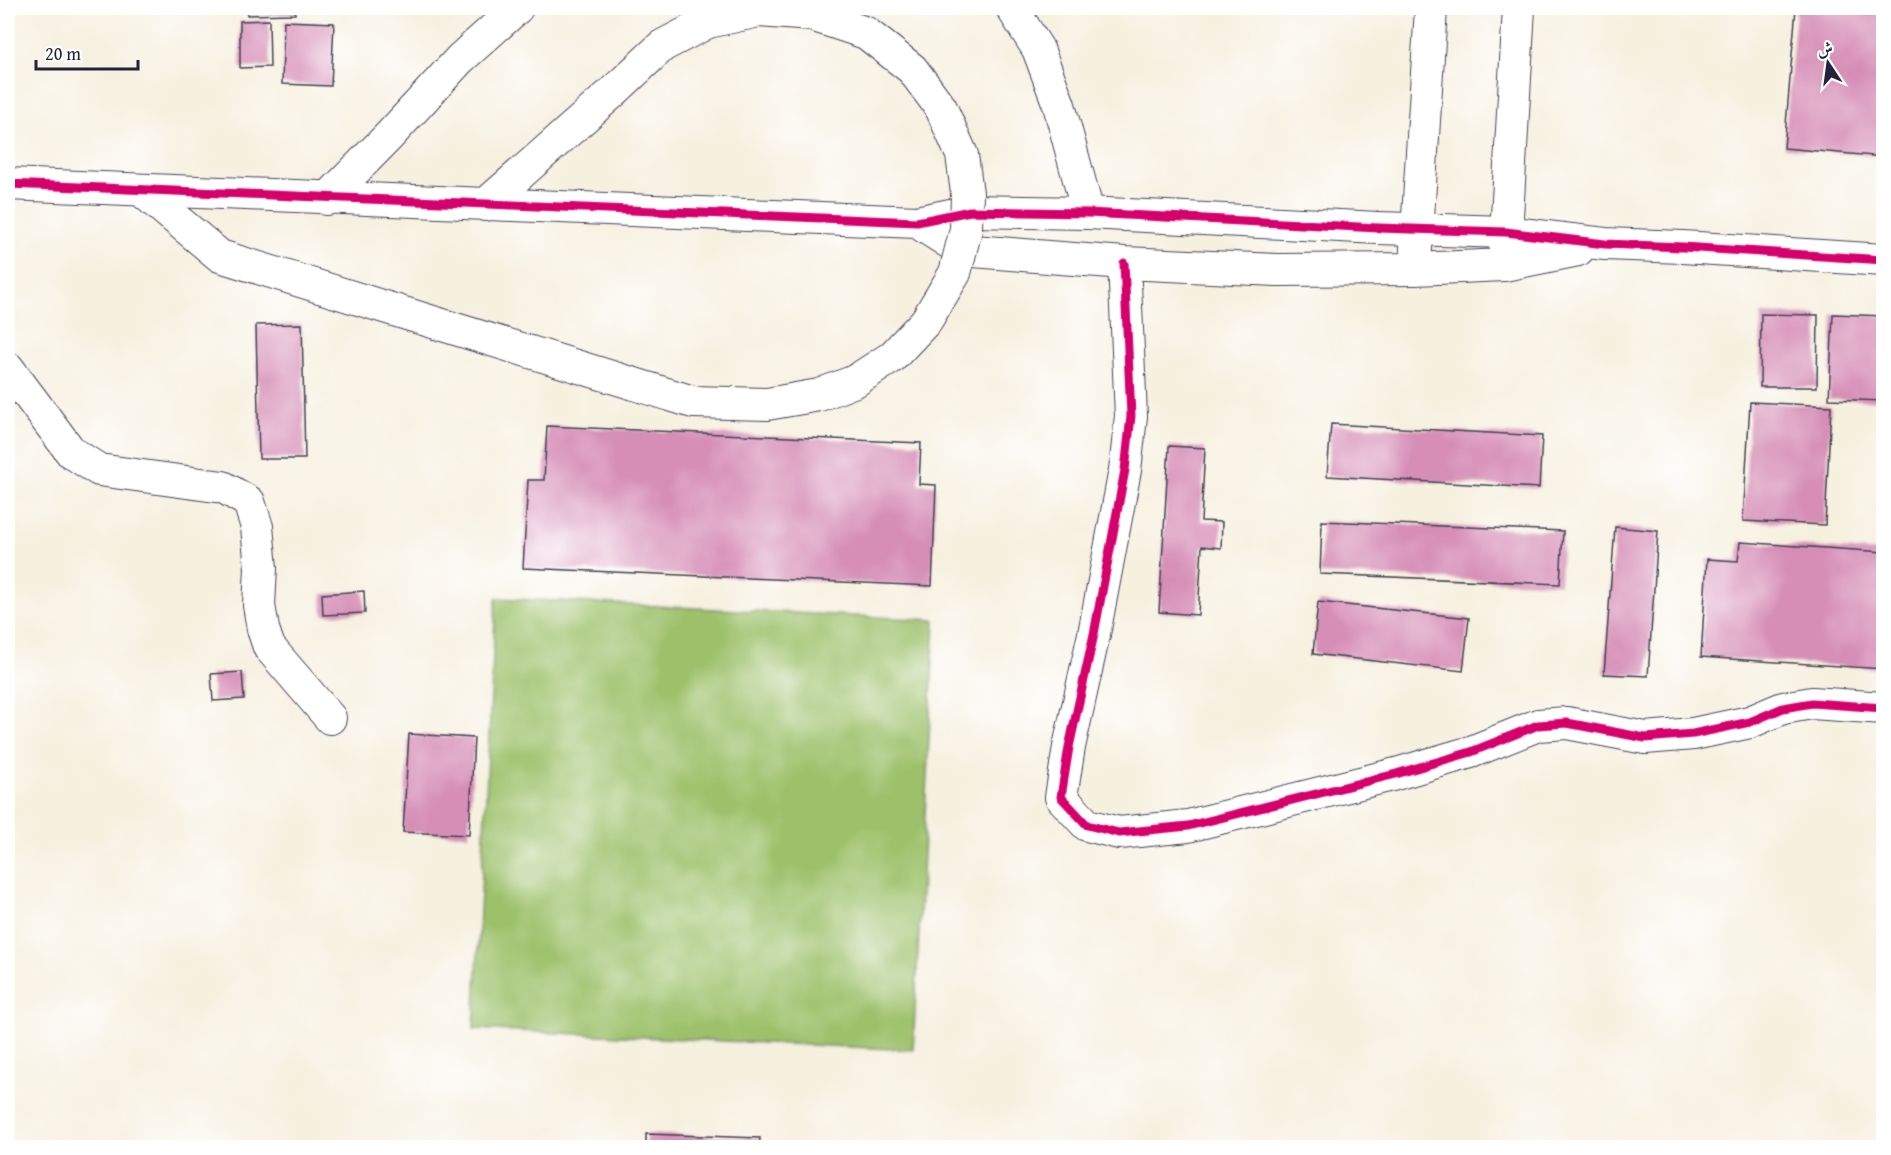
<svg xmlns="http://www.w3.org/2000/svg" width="1891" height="1155" font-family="'Gentium Book Plus',Amiri,serif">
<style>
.green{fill:#9dc16a;stroke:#607252;stroke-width:1.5}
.building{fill:#d68db6}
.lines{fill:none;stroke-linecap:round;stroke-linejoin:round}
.minor-casing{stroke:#424154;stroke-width:34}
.minor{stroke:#fff;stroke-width:32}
.minor-bridge-casing{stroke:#424154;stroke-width:34;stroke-linecap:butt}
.minor-bridge{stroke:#fff;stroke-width:32}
.cycleway-casing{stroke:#fff;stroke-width:13}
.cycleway{stroke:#d6006c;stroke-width:9}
</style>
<rect width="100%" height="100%" fill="#fff"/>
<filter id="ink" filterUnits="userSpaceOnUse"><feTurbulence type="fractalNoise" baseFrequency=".0167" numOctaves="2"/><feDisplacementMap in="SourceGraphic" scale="12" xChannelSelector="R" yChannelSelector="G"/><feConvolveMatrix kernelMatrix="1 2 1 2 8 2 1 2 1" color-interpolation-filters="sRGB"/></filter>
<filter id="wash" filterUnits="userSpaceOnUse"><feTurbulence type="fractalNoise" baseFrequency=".008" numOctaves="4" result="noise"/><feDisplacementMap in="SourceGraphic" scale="24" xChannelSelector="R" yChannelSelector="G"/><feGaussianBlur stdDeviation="1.35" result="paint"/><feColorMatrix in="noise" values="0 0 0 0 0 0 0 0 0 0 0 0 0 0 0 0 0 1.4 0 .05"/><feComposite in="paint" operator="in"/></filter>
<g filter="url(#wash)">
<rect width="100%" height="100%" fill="#f6f0df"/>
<path class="green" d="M496,598L935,620L913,1050L474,1029Z"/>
<g id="blocks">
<path class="building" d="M247,8H295V14L247,15Z
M1796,8H1884V157L1784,148Z
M269,20L270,67L240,68V21Z
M284,21L334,23L331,86L282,84Z
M1761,314L1818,315L1817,387H1760Z
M1833,314L1884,316V401L1829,399Z
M302,324L305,459H259L256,325Z
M1750,402L1831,406L1825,525L1743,521Z
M1331,424L1542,436L1539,488L1327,476Z
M547,426L921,443L919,484L936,485L932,586L523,568L528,480H544Z
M1169,446L1205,448L1201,521L1222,522L1221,548L1202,546L1198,615L1159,612Z
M1322,521L1563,531L1560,584L1320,574Z
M1615,527L1658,531L1648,676L1604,674Z
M1740,542L1884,552V669L1701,657L1707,559L1738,561Z
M364,591L365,613L323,615L322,594Z
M1318,602L1469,618L1463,671L1313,654Z
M242,672L244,699L213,701L211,674Z
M409,734L474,738L469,835L403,832Z
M646,1134L760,1138L759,1148H646Z"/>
</g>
</g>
<g filter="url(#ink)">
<use href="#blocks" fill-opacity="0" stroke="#424154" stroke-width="1.5"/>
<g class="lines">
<defs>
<path id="minor" d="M1012,8L1038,49L1059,105L1088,213
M8,184L917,222L970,211L1088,213L1378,228L1506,232L1605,244L1683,247L1884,260
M141,190L220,256L436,323
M327,199L389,136L460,59L517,8
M485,205L613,92
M917,222L961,250L1124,263L1277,270L1415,269L1504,265L1578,250
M1416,249L1431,8
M1505,252L1519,8
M1124,263L1131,416L1125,470L1094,634L1069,747L1061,797L1087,825L1119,833L1188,826L1396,774L1471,752L1538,725L1567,723L1645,738L1693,734L1750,722L1783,708L1812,703L1884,708
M8,368L71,452L99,470L223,487L249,502L257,527L261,568L259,605L263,629L269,647L330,718"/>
</defs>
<use href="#minor" class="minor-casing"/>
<use href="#minor" class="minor"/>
<defs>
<path id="minor-bridge" d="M436,323L693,402L767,404L819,395L855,381L892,357L926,321L955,273L966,229L967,193L962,155L941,108L912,69L866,33L812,15L759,11L708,22L662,46L613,92"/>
</defs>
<use href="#minor-bridge" class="minor-bridge-casing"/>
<use href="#minor-bridge" class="minor-bridge"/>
<defs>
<path id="cycleway" d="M8,184L917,222L970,211L1088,213L1378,228L1506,232L1605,244L1683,247L1884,260
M1124,263L1131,416L1125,470L1094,634L1069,747L1061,797L1087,825L1119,833L1188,826L1396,774L1471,752L1538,725L1567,723L1645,738L1693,734L1750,722L1783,708L1812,703L1884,708"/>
</defs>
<use href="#cycleway" class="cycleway-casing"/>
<use href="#cycleway" class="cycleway"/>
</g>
</g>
<rect width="1891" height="1155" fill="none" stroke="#fff" stroke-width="30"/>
<g transform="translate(1828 63) rotate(347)" stroke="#ffffff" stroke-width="4.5" paint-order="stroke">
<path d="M0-4.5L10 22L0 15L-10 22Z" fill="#22223b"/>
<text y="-9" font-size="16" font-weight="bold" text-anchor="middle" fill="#22223b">ش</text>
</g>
<path d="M36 60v9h102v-9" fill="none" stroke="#22223b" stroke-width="3"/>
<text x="45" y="60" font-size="18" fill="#22223b" stroke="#ffffff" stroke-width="4.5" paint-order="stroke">20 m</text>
</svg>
